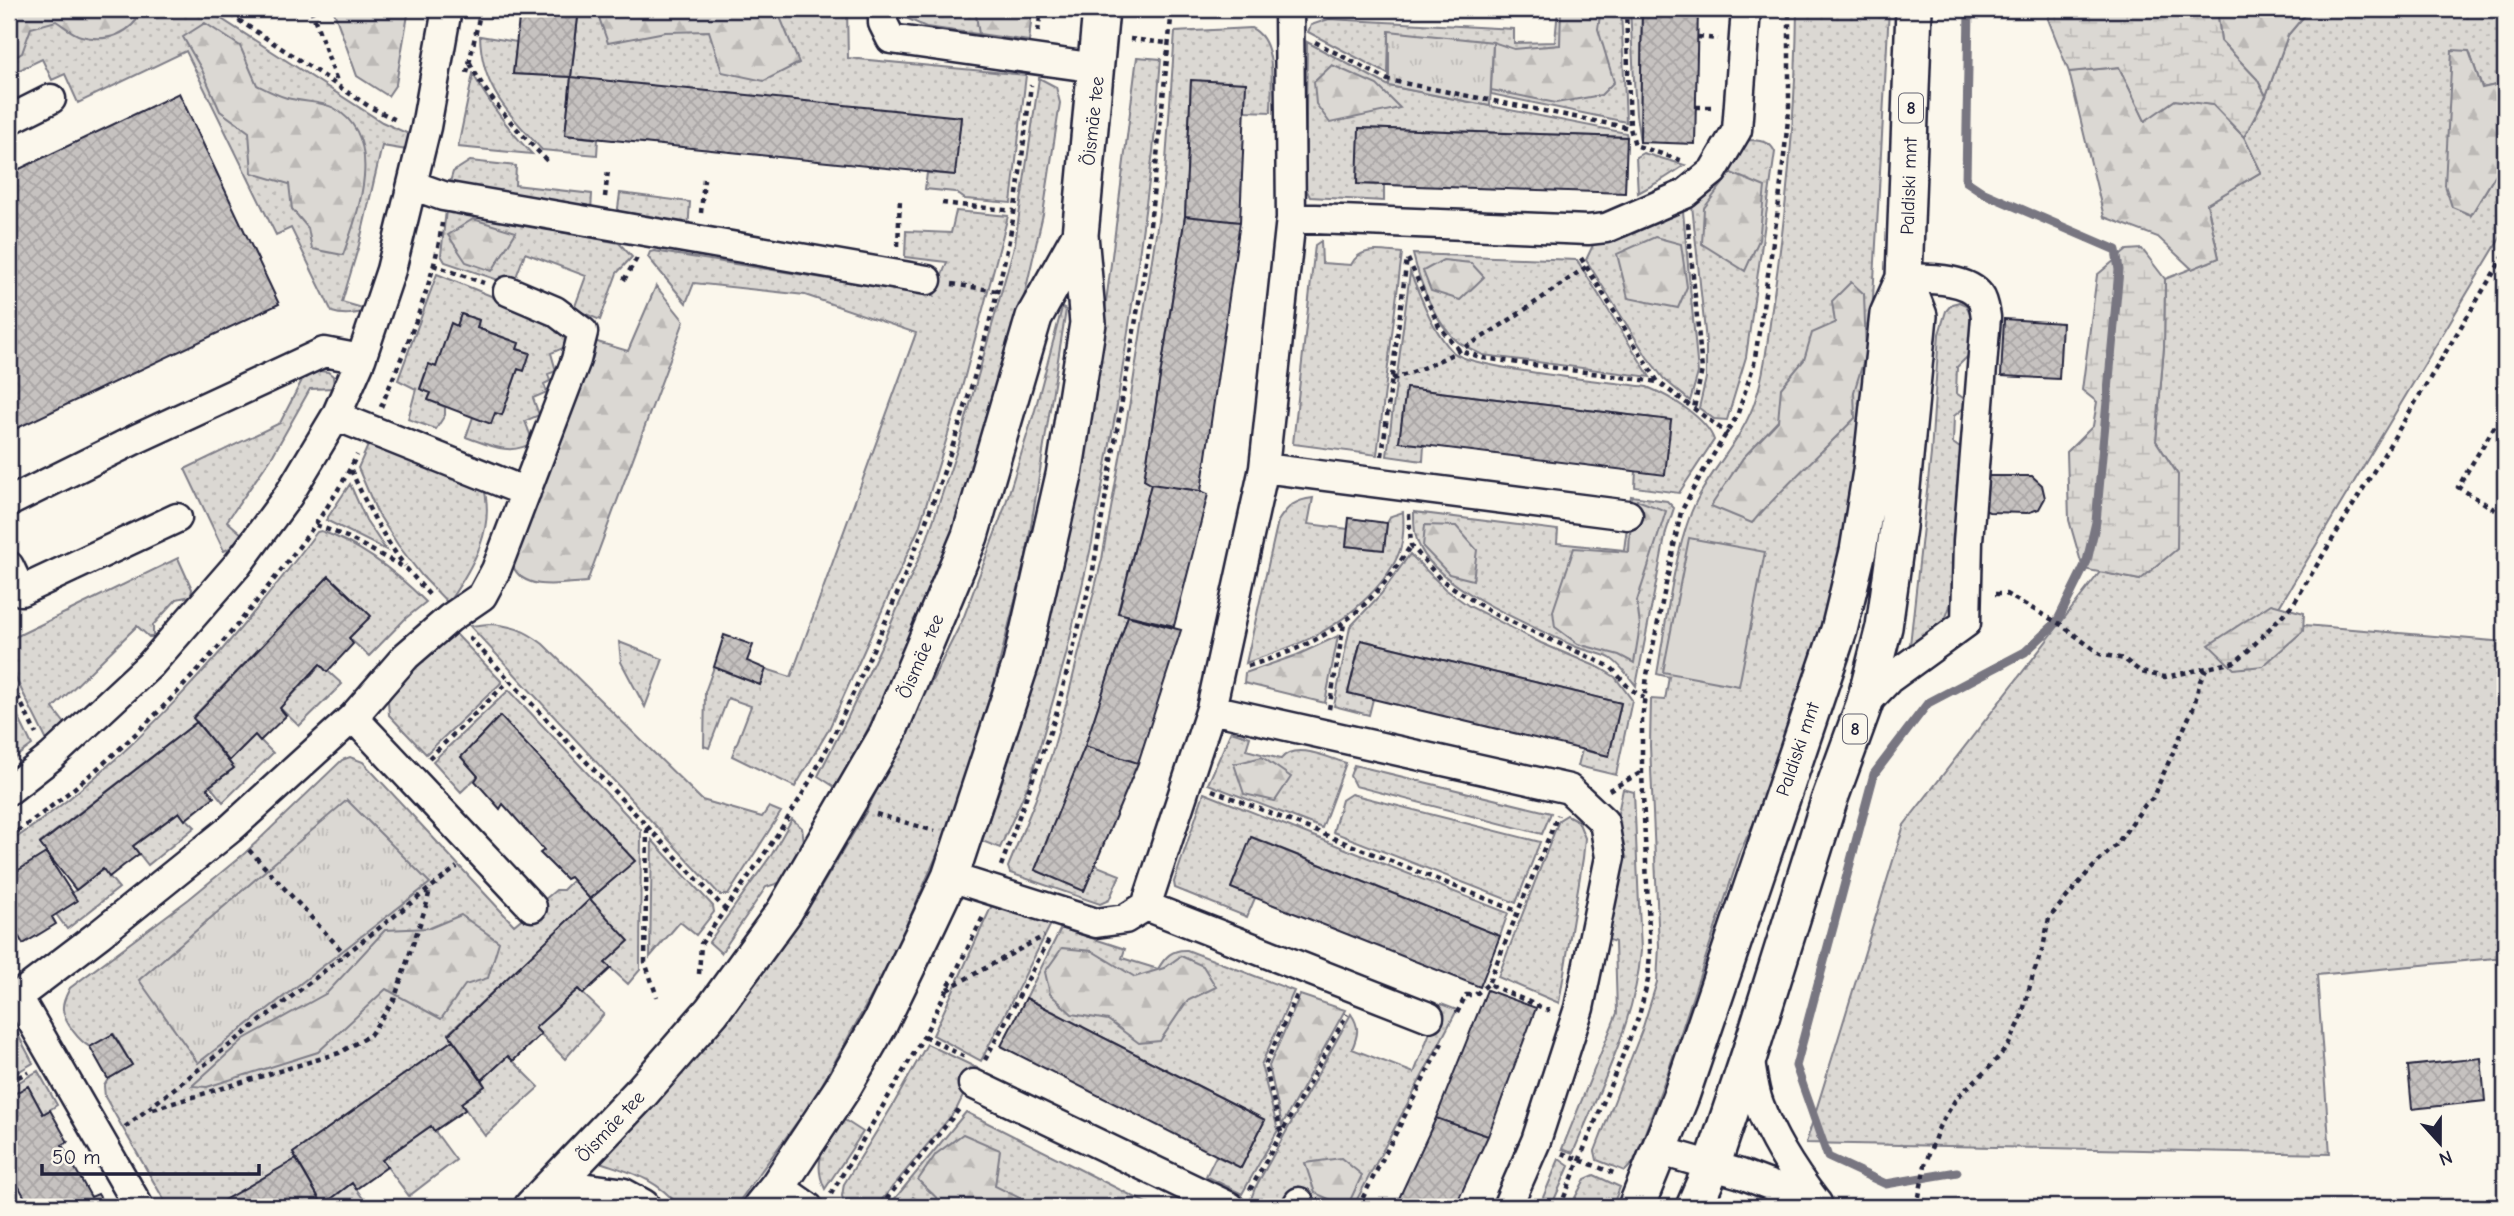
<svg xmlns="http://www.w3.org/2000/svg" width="2514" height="1216" font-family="'Comic Neue',sans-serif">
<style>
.grass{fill:url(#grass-dots);stroke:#7e7d87;stroke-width:2}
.forest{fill:url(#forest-firs);stroke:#7e7d87;stroke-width:2}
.wetland{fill:url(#wetland-marsh);stroke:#7e7d87;stroke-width:2}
.park{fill:url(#park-tufts);stroke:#7e7d87;stroke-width:2}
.garden{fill:#dbd8d3;stroke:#7e7d87;stroke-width:2}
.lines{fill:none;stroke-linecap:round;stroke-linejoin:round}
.stream{stroke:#787681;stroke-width:9}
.building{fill:url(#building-cross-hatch);stroke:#22223b;stroke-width:2}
.minor-casing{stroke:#22223b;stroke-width:33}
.major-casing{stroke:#22223b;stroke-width:40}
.path{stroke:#22223b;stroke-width:4.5;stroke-dasharray:5 5;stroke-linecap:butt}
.minor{stroke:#fbf7ec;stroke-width:28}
.major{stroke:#fbf7ec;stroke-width:35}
.labels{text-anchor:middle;stroke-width:5;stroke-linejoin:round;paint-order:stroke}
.shield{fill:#fbf7ec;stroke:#636270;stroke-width:2}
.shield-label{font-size:18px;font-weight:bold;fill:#22223b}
.street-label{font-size:19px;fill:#22223b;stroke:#fbf7ec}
</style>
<defs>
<pattern id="grass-dots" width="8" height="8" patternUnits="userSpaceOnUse" patternTransform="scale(1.75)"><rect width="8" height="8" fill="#dbd8d3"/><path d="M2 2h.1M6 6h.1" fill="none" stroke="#bcb9b6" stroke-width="1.8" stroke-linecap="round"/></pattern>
<pattern id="forest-firs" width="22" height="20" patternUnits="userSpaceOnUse" patternTransform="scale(1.75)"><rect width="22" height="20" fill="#dbd8d3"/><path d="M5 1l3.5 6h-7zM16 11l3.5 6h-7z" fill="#bcb9b6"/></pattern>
<pattern id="wetland-marsh" width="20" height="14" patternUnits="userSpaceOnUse" patternTransform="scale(1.75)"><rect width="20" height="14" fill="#dbd8d3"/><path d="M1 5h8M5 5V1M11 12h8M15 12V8" fill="none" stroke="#bcb9b6"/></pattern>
<pattern id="park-tufts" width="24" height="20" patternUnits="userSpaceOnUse" patternTransform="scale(1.75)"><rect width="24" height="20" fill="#dbd8d3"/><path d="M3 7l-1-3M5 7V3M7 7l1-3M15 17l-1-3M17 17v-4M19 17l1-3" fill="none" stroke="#bcb9b6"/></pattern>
<pattern id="building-cross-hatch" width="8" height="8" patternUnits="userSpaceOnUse" patternTransform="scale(1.75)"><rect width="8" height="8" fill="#c6c2c0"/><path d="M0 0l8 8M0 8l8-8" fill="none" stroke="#aaa6a6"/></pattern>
</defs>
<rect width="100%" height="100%" fill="#fbf7ec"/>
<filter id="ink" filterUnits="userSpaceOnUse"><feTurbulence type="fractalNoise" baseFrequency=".0143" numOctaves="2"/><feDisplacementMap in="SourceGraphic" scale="14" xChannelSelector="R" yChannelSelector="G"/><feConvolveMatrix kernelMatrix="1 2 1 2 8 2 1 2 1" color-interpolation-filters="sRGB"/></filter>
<g filter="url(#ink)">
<path class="grass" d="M9,9H206L382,122L411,135L407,150L382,146L359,245L342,302L366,309V311C354,314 344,316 332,312L291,228L276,235L186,51L78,103L65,74L52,80L42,59L9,75Z
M579,9H847L848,58L1026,75L1011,203L965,199L955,192L925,189L927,173L954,175L961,118L571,78L565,135L598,139L597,155L542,150C508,112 482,90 480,36L517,42L513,74L571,77Z
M901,9H1032L1029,41L926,27L906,18Z
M1558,9H1621L1626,122L1491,94L1493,43L1389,32L1388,74L1308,32L1311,25L1329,19L1514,29V43L1555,42Z
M1630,9H1642L1640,142L1636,115Z
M1797,9H1889L1870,352L1850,536L1777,773L1741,850L1669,1069L1634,1162L1625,1171L1597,1160L1595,1151L1642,1030L1657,982L1659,946L1650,746L1651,699L1665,700L1669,677L1657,674C1666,624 1673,560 1691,513C1707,472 1743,441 1756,398C1766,368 1769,326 1774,294C1788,199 1796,104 1797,9Z
M2310,9H2505V83L2482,88L2469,51H2452L2471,215L2505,159V230L2270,622L2505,642V957L2317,975L2330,1154L1806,1143L1904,825L2100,572L2140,580L2178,475L2156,441L2164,347L2165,279L2219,258L2207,204L2261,172L2244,137L2266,96L2288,35Z
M1251,28C1278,40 1271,88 1271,112L1245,111L1191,81L1185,216L1144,480L1151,484L1118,612L1128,616L1085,746L1035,870L1084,891L1095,865L1120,875L1109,900L1100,904L1010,873L1008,867L1035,801L1051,756L1067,701L1102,559L1131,396L1165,175L1175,32Z
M1307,42L1389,86L1626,133L1627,137L1360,128L1357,184L1384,185V201L1310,197L1305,187Z
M1137,57L1161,59L1153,152L1136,278L1117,405L1092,543L1066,655L1030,781L1000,848L982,841C1010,759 1037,676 1056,592C1096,416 1114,236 1137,57Z
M473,74C489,103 509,130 532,154L458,147Z
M1039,78L1056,87L1060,103L1043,214L1017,328L945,556L901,661L863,739L835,787L818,776L848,717L884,640L927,539L959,444L1015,243Z
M1746,140C1759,141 1769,139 1775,152L1746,357L1727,420L1714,419L1699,408L1706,378V342L1692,205Z
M1643,153L1685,165L1662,180L1638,193L1636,157Z
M470,161L516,166L515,185L592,194L591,211L450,182L453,172Z
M620,193L690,202L688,231L617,216Z
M446,210L619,243L632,257L617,273L600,320L574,309L586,276L525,253L513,285L445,262L441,255Z
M956,211L1008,216L958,402L919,528L829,729L795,787L732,756L751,706L728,698L709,748L704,746L705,692L714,667L760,685L766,669L791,677L916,333L805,295L694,283L686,303L648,257L650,252L654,251L934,296L947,262L905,257L906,231L951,233Z
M1683,211L1698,373L1690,401L1664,379L1647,357L1586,260L1593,245L1627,236Z
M1321,241L1322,263L1351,265C1360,245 1383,252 1402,253L1377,455L1293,444L1315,245Z
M1413,254L1577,260L1650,377L1483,355C1475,351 1465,347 1458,342C1434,322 1420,283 1413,254Z
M1410,272C1422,299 1432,330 1453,352C1470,369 1614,382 1647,387C1669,396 1706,417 1714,440L1679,493L1635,487L1636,471L1671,420L1407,388L1399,442L1424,445L1423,461L1387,456Z
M437,274L553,321L565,336L568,346L551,353L556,371L548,374L550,381L544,384L547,392L533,398L539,415L525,421L533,442C511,457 489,445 466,437L473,417L491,423L495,413L502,415L518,369L529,353L517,349L519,343L477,328L479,320L462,314L457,326L451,324L436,367L428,364L420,389L431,393L428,400L445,407V415L436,429L408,419L416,389L398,380Z
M1959,302L1966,305L1971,315L1969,355L1957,367L1956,393L1966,400L1965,407L1954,416L1953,443L1964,451L1960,465L1952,601L1944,622L1910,645L1931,454L1939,334L1946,311L1952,304Z
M1062,308L1066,310L1026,557L995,680L946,834L892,959L814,1099L735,1207H680C655,1178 635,1174 600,1162L736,1008L805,914L866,812L963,619L1004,509L1035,410Z
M310,370L328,372L333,376L334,388L310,389L273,455L227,521L243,535L233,546L224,551L185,469L280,423L302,380L307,377Z
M370,441L482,482C498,526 472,568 448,603L422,576L398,545L377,512L358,468Z
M350,484L366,520L386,550L326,520Z
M1631,496L1667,501L1674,508L1666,532L1636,686C1629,677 1620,664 1610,658C1599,652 1585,651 1574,646C1533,627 1441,589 1421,549C1414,537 1414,525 1414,512L1558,530L1557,543L1624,550Z
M1313,498L1308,524L1348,529L1347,546L1383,550L1387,523L1391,516L1403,512C1404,525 1404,537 1400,550C1389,582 1351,616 1322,632C1299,646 1271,653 1246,663L1278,521C1288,506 1295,500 1313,498Z
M321,531C362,545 396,572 426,602L406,618L369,656L349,638L370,615L328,577L193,717L197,722L40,843L46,853L9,876V843C131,761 229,649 317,532Z
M1410,554L1445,589L1469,606L1541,643L1600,668L1615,677L1632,700L1616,775L1578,766L1582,750L1609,756L1621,703L1361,640L1348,693L1373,699L1369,715L1334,706L1350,627L1381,594Z
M178,558L192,589L191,596L177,599L153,625V637H149L137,626L53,708L66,725L47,741L9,665V640Z
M488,624C511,625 525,630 543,644L702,800L762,817L769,807L781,812L728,895H720L470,626Z
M455,633L502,682L426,754L389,715L388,701L397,687L445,638Z
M619,642L663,659L645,707L621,662Z
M321,665L342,684L299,726L280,708Z
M509,690L641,830L640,970L628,984L605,963L590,900L449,1033L453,1040L293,1153L296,1159L212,1207H152L164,1200L105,1097L104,1086L108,1079L132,1065L114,1034L90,1047C79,1041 65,1023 63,1010C62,1002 67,994 70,988L189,899L245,853L342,760L350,757L363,762L514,925L556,890H563L573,880L590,899L634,861L500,717L461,757L478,776L461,792L433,761Z
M9,698L32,745L9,762Z
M1231,731L1250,737L1246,750L1281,759C1294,741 1329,758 1346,763L1322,828L1208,784Z
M255,735L273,753L223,802L210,786L233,769L229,761Z
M1354,765L1551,813L1542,834L1355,786L1350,776Z
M1623,789L1634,792L1641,951C1635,1022 1600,1088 1573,1153L1562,1149L1617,1013L1615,942L1607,939L1620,853L1617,818Z
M1204,793L1508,913L1500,936L1252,837L1231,888L1255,898L1247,917L1175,888L1174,882Z
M1351,794L1540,842L1516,903L1333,832L1342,800Z
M179,812L195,827L148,865L133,846Z
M1567,815L1578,821L1585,838L1583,858L1559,1003L1498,977L1559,820Z
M792,819L802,828L804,841L802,849L782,882L766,887L721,953L709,942L772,854Z
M652,840L713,906L714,912L696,935L680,922L650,957Z
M103,869L119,888L67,929L56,914L77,901L72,893Z
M992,905L1051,924L981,1061L933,1035Z
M1061,928L1125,949L1122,958L1158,969C1165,957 1172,949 1187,950L1294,991L1261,1065L1278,1130L1242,1194L1206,1176L1216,1156L1241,1168L1265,1120L1026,998Z
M578,989L604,1014L565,1059L535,1028Z
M1441,1004L1457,1010L1353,1207H1313L1315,1200L1294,1188L1285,1199L1269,1207L1251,1199L1255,1188L1351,1014C1360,1027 1358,1035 1352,1049L1414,1073Z
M9,1028L15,1029L33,1063L9,1077Z
M927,1044L977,1068L956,1110L876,1207H845L842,1196L844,1184L893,1105Z
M508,1056L539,1087L485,1136L461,1103L485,1086L482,1080Z
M38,1071L57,1105L43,1114L28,1087L9,1097V1088Z
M966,1112L1154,1207H928L913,1197L906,1207H888Z
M843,1119L863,1132L825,1189C811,1159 826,1144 843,1119Z
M431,1126L456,1160L409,1196L382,1160Z
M1559,1159L1569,1166L1551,1207H1539Z
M1594,1175L1620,1187L1612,1207H1570L1585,1179Z
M352,1183L369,1207H324L323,1205Z"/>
<path class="forest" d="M9,9H143C132,34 107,43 81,36C73,34 64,26 56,21L31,28L22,53L9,61Z
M333,9H409L396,84L388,96L357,76Z
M596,9H783L780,17L799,63L764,81L722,72L709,31L665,32L608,43Z
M975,9H1032L1029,41L979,34Z
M1561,9H1601L1598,29L1614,82L1601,95L1556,103L1491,90L1493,42L1514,49L1560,45Z
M2217,9H2310L2288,35L2266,96L2257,79L2221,41Z
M205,23L240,46L257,85C267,90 276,95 287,98C301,102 322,101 334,108C386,138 359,211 343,255L312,249L308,228L292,209L289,184L252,173L249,132L220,111L202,70L183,37Z
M2452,50L2469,51L2482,88L2505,83V159L2471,215L2452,207L2445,185Z
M1332,65L1377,85L1400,108L1330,123L1316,104L1314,82Z
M2119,67L2145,120L2175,100L2213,105L2244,137L2261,172L2207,204L2219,258L2192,269L2158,237L2104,217L2069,72Z
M1731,173L1765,187L1759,240L1745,271L1702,244L1704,208Z
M473,219L516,232L492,271L466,262L448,235Z
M1655,237L1681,244L1687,287L1678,308L1628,298L1617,254Z
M1443,260L1471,263L1484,277L1460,300L1431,291L1423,271Z
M1851,282L1864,294L1866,353L1854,392L1855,418C1821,453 1784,486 1752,523L1711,506L1743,458L1778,421L1781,388L1804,360L1812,333L1835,323L1832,301Z
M656,286L684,321L587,582C565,583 524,593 513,566C511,561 511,554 510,549L594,341L628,351Z
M1637,500L1666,511L1637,601L1640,626L1634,663L1619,655L1578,644L1555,627L1553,611L1574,548L1629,552L1630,533Z
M1425,525L1456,526L1477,550L1473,580L1449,574L1423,547Z
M1338,636L1325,703L1244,683L1245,673L1297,655Z
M1262,757L1291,777L1275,801L1244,794L1234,764Z
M461,915L499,942L488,978L465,985L441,1019L386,989L318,1052L207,1087L192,1086L244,1039L327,993L385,930L430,928Z
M1062,948L1092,951L1135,977L1164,968L1181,956L1203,966L1216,987L1187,1001L1160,1041L1139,1043L1108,1020L1072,1014L1050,994L1045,972Z
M1300,995L1345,1010L1282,1125L1269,1066Z
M963,1134L1000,1150L995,1186L1038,1207H946L918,1180L936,1154Z
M1341,1158L1362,1175L1347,1207L1315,1193L1305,1163Z"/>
<path class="wetland" d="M2050,9H2217L2221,41L2257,79L2266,96L2244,137L2213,105L2175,100L2145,121L2119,67L2069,72L2048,19Z
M2142,249L2165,279L2164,347L2156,441L2178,475L2177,549L2140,580L2083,569L2069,520L2067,452L2093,426L2097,402L2082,390L2097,275L2127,250Z
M2271,604L2304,613L2303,631L2263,666L2234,669L2209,645Z"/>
<path class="park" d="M1389,31L1493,42L1490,106L1389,86Z
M347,800L430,883L198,1063L139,980Z"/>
<path class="garden" d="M1689,538L1765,552L1739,686L1663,672Z"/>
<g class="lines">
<path class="stream" d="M1957,1172L1886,1184L1828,1157L1796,1066L1874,774L1928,703L2025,652L2057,622L2087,561L2096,522L2119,270L2116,250L1984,193L1966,181L1969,9"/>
</g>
<path class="building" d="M520,9H579L571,77L513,74Z
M1642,9H1698L1695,144L1640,142Z
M571,77L961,117L955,175L565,135Z
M1191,80L1246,83L1240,222L1185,216Z
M179,93L279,304L9,432V174Z
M1359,128L1627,137L1625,193L1357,184Z
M1185,216L1240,222L1201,491L1151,484L1144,480Z
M461,314L479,320L477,328L519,343L517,349L530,353L524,371L518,369L502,415L495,413L491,424L428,400L431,393L420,389L429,364L436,367L451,323L457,326Z
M2004,319L2062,323L2059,379L2001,376Z
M1406,388L1671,420L1665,475L1399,442Z
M1989,476H2032L2042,485L2045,498L2039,509L2027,513L1989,512L1978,507V482Z
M1151,484L1201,491L1208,494L1174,626L1118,613Z
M1349,518L1387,523L1384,550L1346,546Z
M329,576L371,616L349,638L353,644L327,672L320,664L280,708L286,716L260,741L255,735L229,761L193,718Z
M1128,616L1181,630L1138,763L1085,746Z
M724,635L753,645L747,661L766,669L760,685L714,667Z
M1361,640L1621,703L1609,756L1348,693Z
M500,716L635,861L590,899L570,877L566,879L540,853L544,850L503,804L500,809L475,781L478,776L461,757Z
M197,722L234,768L207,788L214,797L185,820L179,812L133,846L139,854L123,866L109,877L103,869L76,890L40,844Z
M1085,746L1138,763L1084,891L1035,870Z
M1251,837L1500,936L1480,987L1231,888Z
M46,853L77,901L52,917L56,924L23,944L19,937L9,944V876Z
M590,899L629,941L605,963L611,968L583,994L578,989L535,1028L541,1034L513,1061L508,1056L482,1080L449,1034Z
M1487,990L1536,1008L1488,1136L1436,1118Z
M1026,998L1265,1120L1241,1168L1001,1046Z
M113,1034L132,1065L108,1079L90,1047Z
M453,1040L485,1086L461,1103L465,1110L434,1131L431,1126L382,1160L387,1167L356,1189L352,1183L323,1205L293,1153Z
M2481,1058L2485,1101L2412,1109L2408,1066Z
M28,1086L43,1114L50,1110L68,1142L62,1145L91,1197L98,1194L106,1207H30L9,1169V1097Z
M1436,1118L1488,1136L1455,1207H1395Z
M296,1159L324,1207H212Z"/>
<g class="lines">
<defs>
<path id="minor" d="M883,9V23L891,39L1097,68
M9,120L51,99
M412,185L443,196L927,280
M1291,218L1588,230L1606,228L1685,194L1713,171L1737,130L1746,9
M336,416L526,492
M1264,468L1628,515
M9,502L136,439L324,352L361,359
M9,566L21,591L177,518
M1864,705L1889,679L1966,623L1968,541L1986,317C1985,311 1984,301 1980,296C1966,277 1925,279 1904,278
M1211,709L1569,789L1604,822L1610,857L1579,1008L1536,1141L1507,1207
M353,717L532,907
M9,790L51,757L151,664L238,564L288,496L336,416L361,359L391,270L426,127L447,9
M950,877L1096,923L1125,919L1146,906L1211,709L1264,468L1291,218L1289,9
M1146,906L1429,1017
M18,997L139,1207
M9,1003L101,933L230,829L353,717L406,656L450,618L482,596L496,570L576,360L583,332L555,311L508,291
M1749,1056C1752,1071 1753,1089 1759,1104C1772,1140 1793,1172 1816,1202L1796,1207
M973,1084L1230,1207
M1661,1151L1741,1174L1817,1203
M778,1186L808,1207
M1296,1207L1299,1202"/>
<path id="major" d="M543,1197L584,1191L622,1196L642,1207
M532,1207L640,1094L712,1011L784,912L887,735L970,536L1034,317L1080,235L1101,9
M761,1207L778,1186L842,1089L880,1023L925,930L950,877L1021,663L1064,475L1088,323L1080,235
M1636,1207L1681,1096L1839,630L1858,551L1871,471L1888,314L1904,278L1914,9
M1694,1207L1712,1166L1749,1056L1829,801L1864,705L1884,627L1898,527L1919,316L1904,278"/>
</defs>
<use href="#minor" class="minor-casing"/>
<use href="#major" class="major-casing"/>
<path class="path" d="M222,9L370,107L398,121
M311,9L338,84
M1626,9L1630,128L1635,145L1683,161
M1038,32L1041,9
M1698,37L1718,39
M1130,39L1167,43
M1315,42L1388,80L1630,128
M470,63C489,102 520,132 550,164
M467,73L481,9
M1696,107H1713
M605,197L608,170
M942,203L1014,211
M701,213L704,179
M1688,223L1702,370L1694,408
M898,246L900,198
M1581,258L1658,382L1728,434
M1408,259L1439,326L1459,350L1483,358L1658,382
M433,265L484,283
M624,280L637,258
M952,284L997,291
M1392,379C1464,357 1525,309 1586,267
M381,407C405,348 434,286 442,223
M2505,409L2458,487L2505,516
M1382,456L1407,258
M351,470C366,504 382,536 405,566
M1409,514L1411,545L1440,579L1492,613L1611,667L1629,688L1644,698
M316,525L347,537L407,569L432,598
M1995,594H2006L2060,624L2100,654L2124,659L2141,672L2165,677L2235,662L2249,650L2294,603L2505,254
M469,637L725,909
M1248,666C1327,642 1367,615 1411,545
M9,678L36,734
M1329,709L1344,624
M429,758L509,681
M1212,790L1517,911
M1609,790L1642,772
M876,814L935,831
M647,828L645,962L657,997
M9,837C110,768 196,679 271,583C303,542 334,502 357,455
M249,850L345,954
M1001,866L1055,718L1092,576L1147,255L1172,9
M699,974L701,944C737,892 776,841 807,786C829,747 847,707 865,667C925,537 972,402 1004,263C1018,205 1023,145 1031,85
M947,989L1044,936
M1550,1011L1488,984L1558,815
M1457,1013L1466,995H1475L1488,984
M924,1036L967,1058
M985,1060L1050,938
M9,1082L28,1072
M153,1109L339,1053L370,1035L394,1000L427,903L430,888
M125,1127L457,867
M1281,1132L1265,1065L1297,995
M1562,1153L1616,1174
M1250,1190L1347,1014
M831,1194L924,1036L983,917
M880,1207L960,1108
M1358,1207L1442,1043
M1560,1207L1639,1016L1648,980L1650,952L1642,772V721L1647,675L1681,512L1698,480L1737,416L1754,364L1778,210L1789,111V9
M1917,1207L1925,1165L1939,1127L1957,1097L1989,1068L2008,1046L2020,1022L2033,975L2043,948L2049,918L2090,870L2116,845L2145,805L2152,799L2194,706L2200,681L2206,669"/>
<use href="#minor" class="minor"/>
<use href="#major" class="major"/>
</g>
</g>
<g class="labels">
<g class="shield">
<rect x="1899" y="93.5" width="24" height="29" rx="5"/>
<rect x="1843" y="714.5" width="24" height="29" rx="5"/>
</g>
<g class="shield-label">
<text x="1911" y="114">8</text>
<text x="1855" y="735">8</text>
</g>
<g class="street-label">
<text transform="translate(1092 121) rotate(-84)" y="7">Õismäe tee</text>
<text transform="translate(1908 186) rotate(-88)" y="7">Paldiski mnt</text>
<text transform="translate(920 656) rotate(-67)" y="7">Õismäe tee</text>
<text transform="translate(1797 749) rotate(-71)" y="7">Paldiski mnt</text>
<text transform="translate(610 1126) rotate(-47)" y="7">Õismäe tee</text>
</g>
</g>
<rect width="2514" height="1216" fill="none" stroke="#fbf7ec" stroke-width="35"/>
<rect x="18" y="18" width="2479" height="1181" fill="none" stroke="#22223b" stroke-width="2.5" filter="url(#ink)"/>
<g transform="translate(2440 1143) rotate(159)" stroke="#fbf7ec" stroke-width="5" paint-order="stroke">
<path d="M0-5L12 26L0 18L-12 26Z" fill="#22223b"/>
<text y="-10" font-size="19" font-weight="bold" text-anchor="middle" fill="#22223b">N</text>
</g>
<path d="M42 1164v10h217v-10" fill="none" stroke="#22223b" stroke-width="3.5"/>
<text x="52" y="1164" font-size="21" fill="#22223b" stroke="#fbf7ec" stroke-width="5" paint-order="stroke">50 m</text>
</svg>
